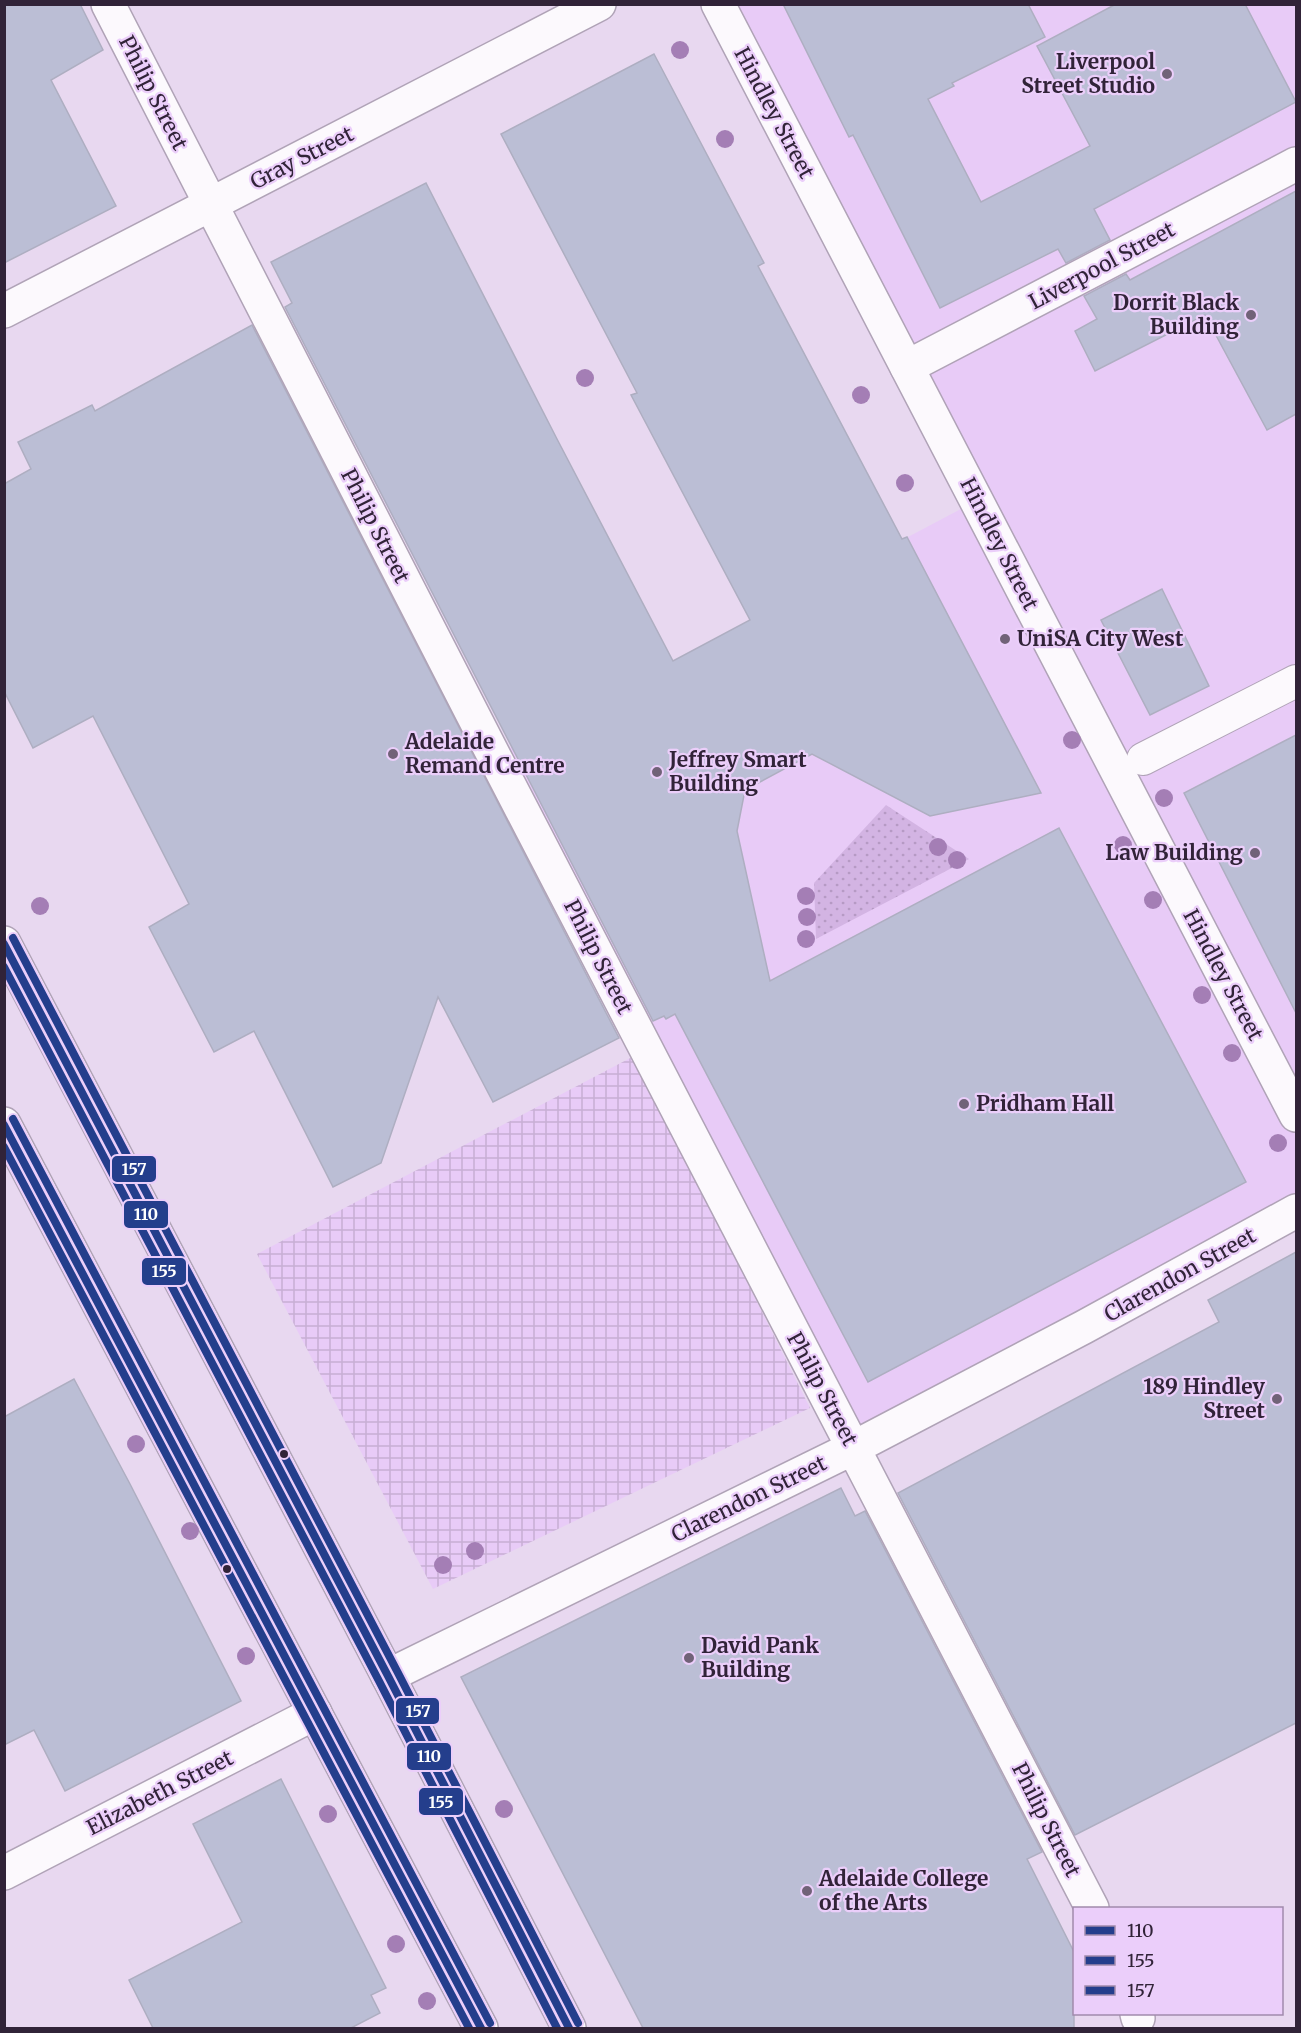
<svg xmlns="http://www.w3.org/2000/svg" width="1301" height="2033" font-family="Merriweather,serif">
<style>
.built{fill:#e8cbf7}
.industrial{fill:url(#industrial-grid)}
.grass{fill:url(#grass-dots)}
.building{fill:#bbbed5;stroke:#aeaec1;stroke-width:1.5}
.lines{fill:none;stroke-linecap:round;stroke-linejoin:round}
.pedestrian-casing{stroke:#b0a3b7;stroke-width:34}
.minor-casing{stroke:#b0a3b7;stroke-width:36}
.tertiary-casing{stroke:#b0a3b7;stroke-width:36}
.secondary-casing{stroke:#b0a3b7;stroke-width:36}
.pedestrian{stroke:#fcf9fd;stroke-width:32}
.minor{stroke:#fcf9fd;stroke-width:33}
.tertiary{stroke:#fcf9fd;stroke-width:33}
.secondary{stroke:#fcf9fd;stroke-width:33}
.bus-1-casing{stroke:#ebcefa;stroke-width:12}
.bus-2-casing{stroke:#ebcefa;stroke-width:12}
.bus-3-casing{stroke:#ebcefa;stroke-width:12}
.bus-1{stroke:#243e8c;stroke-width:8}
.bus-2{stroke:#243e8c;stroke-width:8}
.bus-3{stroke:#243e8c;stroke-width:8}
.tree{fill:#a47eb5}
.poi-dot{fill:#716278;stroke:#ebcefa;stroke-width:2}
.bus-dot{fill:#312338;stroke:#ebcefa;stroke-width:2}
.labels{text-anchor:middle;stroke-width:4.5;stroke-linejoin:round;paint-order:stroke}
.poi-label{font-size:21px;font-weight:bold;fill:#312338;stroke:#ebcefa;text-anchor:start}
.street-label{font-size:21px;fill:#312338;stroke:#ebcefa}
.line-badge{stroke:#ebcefa;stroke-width:2}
.badge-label{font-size:16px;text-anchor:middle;font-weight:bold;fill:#fff}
</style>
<defs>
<pattern id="industrial-grid" width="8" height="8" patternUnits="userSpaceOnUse" patternTransform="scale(1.5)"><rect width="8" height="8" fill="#e8cbf7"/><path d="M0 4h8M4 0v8" fill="none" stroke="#c7aed4"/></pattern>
<pattern id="grass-dots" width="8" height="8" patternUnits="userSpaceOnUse" patternTransform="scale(1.5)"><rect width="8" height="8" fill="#d3b4e3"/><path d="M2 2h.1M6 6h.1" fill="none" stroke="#b69ac4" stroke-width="1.8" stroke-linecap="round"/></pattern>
</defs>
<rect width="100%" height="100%" fill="#e8d8f0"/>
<path class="built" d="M718,5H1296V1211L853,1448L494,756L976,501Z"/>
<path class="industrial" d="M634,1056L810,1408L433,1589L257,1254Z"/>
<path class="grass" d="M886,805L969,859L816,939L814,883Z"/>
<path class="building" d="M4,4H80L103,50L51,80L116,206L4,263Z
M783,4H1028L1045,37L952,83L954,86L928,99L981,202L1090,146L1037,46L1116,4H1245L1296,102L1094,209L1110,240L1066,263L1058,249L940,308L853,135L849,137Z
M654,54L764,263L758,266L902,539L907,537L1041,793L930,816L812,754L745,790L737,831L770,981L1059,828L1246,1182L868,1382L675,1014L666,1019L664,1016L653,1021L285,307L292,303L271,262L426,183L557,439L673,661L750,620L631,395L637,393L501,134Z
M1296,191V414L1267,430L1205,315L1095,371L1075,331L1097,319L1084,296L1126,274L1130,280Z
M252,325L619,1038L493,1102L438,997L381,1163L333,1187L254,1031L214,1052L149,927L189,904L93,716L33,748L4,691V484L31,469L18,442L92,405L95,411Z
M1162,589L1209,686L1150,715L1101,620Z
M1296,735V1013L1184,793Z
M1296,1252V1723L1075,1835L898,1493L1219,1322L1208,1300Z
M74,1379L130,1484L241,1701L65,1791L34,1730L4,1745V1417Z
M841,1488L855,1516L865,1511L1042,1852L1027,1859L1074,1952V2028H643L461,1677Z
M281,1779L386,1988L371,1995L380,2013L351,2028H153L129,1980L242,1922L193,1824Z"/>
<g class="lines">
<defs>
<path id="pedestrian" d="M1143,759L1296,681"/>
<path id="minor" d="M108,4L494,756L1092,1908
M4,311L599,4
M907,367L1296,164
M388,1676L853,1448L1084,1327L1296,1211
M4,1873L315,1713
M1137,2014L1138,2018"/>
<path id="tertiary" d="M718,4L1296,1115"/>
<path id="secondary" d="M4,943L388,1676L569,2028
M4,1124L481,2028"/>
</defs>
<use href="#pedestrian" class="pedestrian-casing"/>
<use href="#minor" class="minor-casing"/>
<use href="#tertiary" class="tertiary-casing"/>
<use href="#secondary" class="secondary-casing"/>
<use href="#pedestrian" class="pedestrian"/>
<use href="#minor" class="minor"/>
<use href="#tertiary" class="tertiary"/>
<use href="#secondary" class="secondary"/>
<defs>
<path id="bus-1" d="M4,944L388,1676L569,2028
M4,1125L481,2028"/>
<path id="bus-2" d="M4,967L379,1681L557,2028
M4,1147L469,2028"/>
<path id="bus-3" d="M13,938L397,1671L578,2023
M13,1119L490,2023"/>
</defs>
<use href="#bus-1" class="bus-1-casing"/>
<use href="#bus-2" class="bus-2-casing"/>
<use href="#bus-3" class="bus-3-casing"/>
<use href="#bus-1" class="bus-1"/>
<use href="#bus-2" class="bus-2"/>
<use href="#bus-3" class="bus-3"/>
</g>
<g class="tree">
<circle cx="680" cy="50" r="9"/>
<circle cx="725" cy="139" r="9"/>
<circle cx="585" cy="378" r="9"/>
<circle cx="861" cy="395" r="9"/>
<circle cx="905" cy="483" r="9"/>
<circle cx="1072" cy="740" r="9"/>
<circle cx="1164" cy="798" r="9"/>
<circle cx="1123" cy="845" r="9"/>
<circle cx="938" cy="847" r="9"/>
<circle cx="957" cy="860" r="9"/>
<circle cx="806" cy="896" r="9"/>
<circle cx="1153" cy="900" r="9"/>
<circle cx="40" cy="906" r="9"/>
<circle cx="807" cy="917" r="9"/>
<circle cx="806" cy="939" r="9"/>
<circle cx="1202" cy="995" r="9"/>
<circle cx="1232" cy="1053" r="9"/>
<circle cx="1278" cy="1143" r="9"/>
<circle cx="136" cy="1444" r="9"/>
<circle cx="190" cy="1531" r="9"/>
<circle cx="475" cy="1551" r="9"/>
<circle cx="443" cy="1565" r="9"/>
<circle cx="246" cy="1656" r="9"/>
<circle cx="504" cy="1809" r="9"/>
<circle cx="328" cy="1814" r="9"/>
<circle cx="396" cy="1944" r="9"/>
<circle cx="427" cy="2001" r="9"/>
</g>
<g class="poi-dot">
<circle cx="1167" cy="74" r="6"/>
<circle cx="1251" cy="315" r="6"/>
<circle cx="1005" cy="639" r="6"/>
<circle cx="393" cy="754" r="6"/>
<circle cx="657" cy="772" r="6"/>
<circle cx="1255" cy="853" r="6"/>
<circle cx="964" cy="1104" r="6"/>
<circle cx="1277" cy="1399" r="6"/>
<circle cx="689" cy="1658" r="6"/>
<circle cx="807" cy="1891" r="6"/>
</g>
<g class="bus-dot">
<circle cx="284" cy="1454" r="5"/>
<circle cx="227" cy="1569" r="5"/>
</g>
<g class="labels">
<g class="poi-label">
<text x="1155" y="69" text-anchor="end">Liverpool<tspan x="1155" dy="24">Street Studio</tspan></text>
<text x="1239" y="310" text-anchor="end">Dorrit Black<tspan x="1239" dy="24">Building</tspan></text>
<text x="1017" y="646">UniSA City West</text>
<text x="405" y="749">Adelaide<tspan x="405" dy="24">Remand Centre</tspan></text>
<text x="669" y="767">Jeffrey Smart<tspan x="669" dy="24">Building</tspan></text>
<text x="1243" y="860" text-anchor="end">Law Building</text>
<text x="976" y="1111">Pridham Hall</text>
<text x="1265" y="1394" text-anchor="end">189 Hindley<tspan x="1265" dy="24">Street</tspan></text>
<text x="701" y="1653">David Pank<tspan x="701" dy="24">Building</tspan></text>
<text x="819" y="1886">Adelaide College<tspan x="819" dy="24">of the Arts</tspan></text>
</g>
<g class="street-label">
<text transform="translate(153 93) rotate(63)" y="7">Philip Street</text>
<text transform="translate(774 113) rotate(62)" y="7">Hindley Street</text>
<text transform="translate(302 158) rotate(-27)" y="7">Gray Street</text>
<text transform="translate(1102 266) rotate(-28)" y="7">Liverpool Street</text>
<text transform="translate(375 526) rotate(63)" y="7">Philip Street</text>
<text transform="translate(999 544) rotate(63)" y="7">Hindley Street</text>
<text transform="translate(598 957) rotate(63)" y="7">Philip Street</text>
<text transform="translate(1223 975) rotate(62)" y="7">Hindley Street</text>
<text transform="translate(1180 1275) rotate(-29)" y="7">Clarendon Street</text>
<text transform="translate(822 1389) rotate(62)" y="7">Philip Street</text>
<text transform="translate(749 1499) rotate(-26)" y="7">Clarendon Street</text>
<text transform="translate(160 1793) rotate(-27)" y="7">Elizabeth Street</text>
<text transform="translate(1046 1820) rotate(63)" y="7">Philip Street</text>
</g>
</g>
<g class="line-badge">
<rect x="111" y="1155" width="46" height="28" rx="6" fill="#243e8c"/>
<rect x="123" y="1200" width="46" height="29" rx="6" fill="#243e8c"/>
<rect x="141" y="1257" width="46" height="29" rx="6" fill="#243e8c"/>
<rect x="395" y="1697" width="45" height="28" rx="6" fill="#243e8c"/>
<rect x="406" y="1742" width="46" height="29" rx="6" fill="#243e8c"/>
<rect x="418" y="1787" width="46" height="29" rx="6" fill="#243e8c"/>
</g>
<g class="badge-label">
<text x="134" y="1175">157</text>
<text x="146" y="1220">110</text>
<text x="164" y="1277">155</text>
<text x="418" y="1717">157</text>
<text x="429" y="1762">110</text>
<text x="441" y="1808">155</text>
</g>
<rect width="1301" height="2033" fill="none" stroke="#312338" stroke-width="12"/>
<rect x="1073" y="1907" width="210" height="108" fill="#ebcefa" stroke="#a18aac" stroke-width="1.5"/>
<rect x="1085" y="1926" width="30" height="9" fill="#243e8c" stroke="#a18aac" stroke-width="1.5"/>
<text x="1127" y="1937" font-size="18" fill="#312338">110</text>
<rect x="1085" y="1956" width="30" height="9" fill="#243e8c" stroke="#a18aac" stroke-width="1.5"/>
<text x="1127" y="1967" font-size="18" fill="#312338">155</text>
<rect x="1085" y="1986" width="30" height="9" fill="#243e8c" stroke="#a18aac" stroke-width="1.5"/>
<text x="1127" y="1997" font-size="18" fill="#312338">157</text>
</svg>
